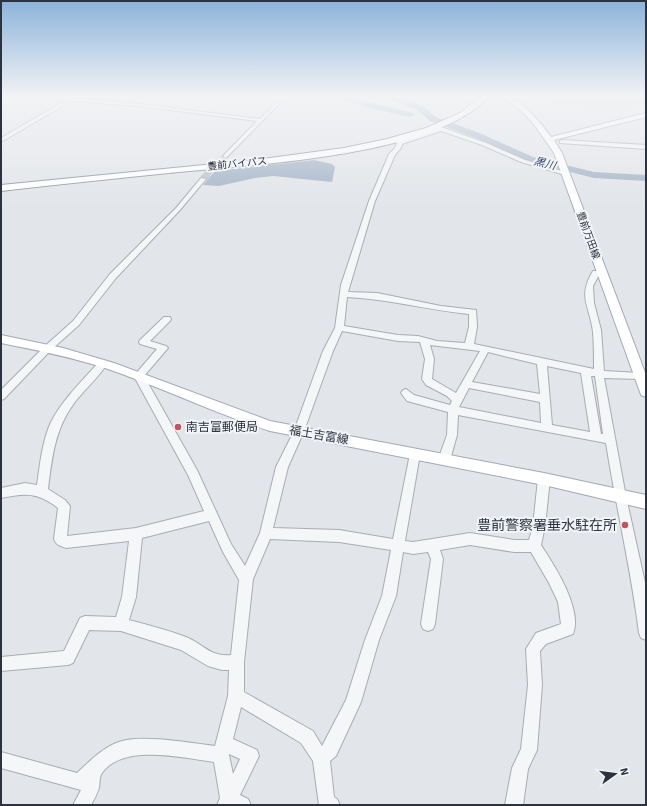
<svg xmlns="http://www.w3.org/2000/svg" width="647" height="806" font-family="'Source Sans 3','Noto Sans JP',sans-serif">
<style>
.green{fill:#c8d2c4}
.water{fill:#a1b2c6}
.lines{fill:none;stroke-linecap:round;stroke-linejoin:round}
.stream{stroke:#a1b2c6;stroke-width:1.5}
.river{fill:#a1b2c6;fill-rule:evenodd}
.minor-tunnel-far1{stroke:#bec1c7;stroke-width:5;stroke-dasharray:5 2.5;stroke-linecap:butt}
.minor-tunnel{stroke:#bec1c7;stroke-width:7;stroke-dasharray:7 3.5;stroke-linecap:butt}
.minor-casing{stroke:#a8acb3;stroke-width:2}
.major-casing{stroke:#a3a9b4;stroke-width:2}
.highway-casing{stroke:#8b929f;stroke-width:2}
.minor{fill:#f5f6f8;fill-rule:evenodd}
.major{fill:#fff;fill-rule:evenodd}
.highway{fill:#fff;fill-rule:evenodd}
.poi-dot{fill:#c15461;stroke:#f2f4f7;stroke-width:1.5}
.labels{text-anchor:middle;stroke-width:4;stroke-linejoin:round;paint-order:stroke}
.far-street-label{font-size:10px;fill:#2c3340;stroke:#f2f4f7}
.far-water-label{font-size:11px;font-style:italic;fill:#3a5070;stroke:#f2f4f7}
.poi-label{font-size:12px;fill:#2c3340;stroke:#f2f4f7;text-anchor:start}
.street-label{font-size:12px;fill:#2c3340;stroke:#f2f4f7}
.near-poi-label{font-size:14px;fill:#2c3340;stroke:#f2f4f7;text-anchor:end}
</style>
<rect width="100%" height="100%" fill="#e2e5e9"/>
<path class="green" d="M526,96H646V103C621,110 551,104 526,96Z"/>
<path class="water" d="M314,160L332,164L335,167L332,182L273,176L255,178L219,186L203,185L215,171Z"/>
<g class="lines">
<path class="stream" d="M534,96H537"/>
<path class="river" d="M332,96H344L413,113L414,115L410,117L369,108Z
M382,96H393L423,106L436,117L482,134L533,157L594,172L646,175V181L594,178L527,161L476,138L430,121L417,110Z"/>
<path class="minor-tunnel-far1" d="M207,175L226,156"/>
<path class="minor-tunnel" d="M203,179L208,174"/>
<defs>
<path id="minor" d="M51,96L138,104L260,119L283,96H287L226,158L223,156L224,155L257,121L138,106L71,101L1,142V138L66,100Z
M441,127L486,143L525,160L568,173L565,175L521,162L482,145L441,131L402,144L401,148L395,155L375,201L348,292L377,293L441,306L476,310L477,327L474,344L594,369C594,357 594,344 593,332C590,306 577,297 593,271H605V275H599L593,286L594,303L601,330L604,371L641,373L646,376L641,379L604,378L626,497L646,587V640L641,638L639,633C631,569 616,507 606,443L458,415L457,435L450,460L448,463L444,465L440,463L438,460L447,435L448,412L407,401L401,393L403,390L406,389L414,395L450,405L452,401L447,396L426,385L422,379L425,359L420,342L398,341L342,331L333,351L304,431L288,467L273,528L339,530L393,539L410,454L411,451L415,449L419,451L420,454L405,541L413,542L470,533L514,540H529L533,526L538,479L540,476L544,474L548,476L550,479L545,526L541,545C554,565 583,609 573,634L546,644L540,651L542,685L537,750L528,769L523,805H505L512,768L521,749L528,685L526,649L536,633L561,624L558,602L549,583L531,552H514L470,545L440,550L443,559L435,624L433,629L428,631L423,629L421,624L431,559L428,552L413,554L403,552L396,596L379,640L361,702L336,756L330,761L334,797L337,799L340,805H319L313,761L301,743L241,707L233,739L257,750L259,756L240,795L248,799L251,805H217L220,798L214,762C183,758 123,743 102,773C99,777 100,783 99,788C97,794 94,800 91,805H73L81,790L1,768V752L77,773C90,761 104,746 122,741C147,735 189,743 215,746L228,696L229,670H222L208,666L181,650L121,631L89,630L73,663L68,665L1,671V657L64,651L80,618L85,616L116,617L122,597L129,541L66,548C60,546 56,545 54,539L58,508C37,492 26,493 1,498V488L25,483L37,485C40,464 42,442 51,422C63,399 82,381 99,362L102,361L107,364C98,378 85,389 75,402C55,428 52,457 48,489L65,500L70,506L67,536L136,528L204,511L188,475L136,380L133,377L157,349L140,344L139,342L140,340L164,317H170L171,319L170,321L150,341L166,346L168,348L144,376L197,470L231,544L245,566L260,533L276,467L294,431L323,351L335,328L341,285L369,201L389,154L395,148L397,142ZM347,297C389,299 428,310 469,314V327L465,343L437,341L418,336L398,335L344,326ZM430,345L480,351L456,393L432,379L434,359ZM488,352L537,364L540,394L472,382ZM547,366L581,373L590,432L552,425ZM591,376H595L603,434H601ZM469,388L540,402L541,423L459,407ZM209,521L223,552L239,580L231,655C210,657 203,644 186,637C167,630 148,625 129,620L136,597L142,538ZM270,539L339,542L391,550L382,596L365,640L346,700L322,746L313,731L244,692V662L253,579ZM229,754L240,759L233,774L229,755Z
M562,140L646,145V149L560,143V141Z
M201,178L206,179L180,210L116,278L79,325L51,350L4,399L1,400V390L45,346L73,321L110,274L176,208Z"/>
<path id="major" d="M502,96C519,96 541,123 551,137L646,113V117L554,140L562,153L646,375V397L641,395L640,392L554,153L533,123L519,109Z
M1,335L63,348L114,363L270,421L544,473L646,495V509L544,485L270,431C214,413 161,387 105,368C71,357 36,350 1,343Z"/>
<path id="highway" d="M482,96H489C437,156 257,164 179,172C120,178 60,184 1,191V185L255,160L344,148L387,139L426,128L460,113Z"/>
</defs>
<use href="#minor" class="minor-casing"/>
<use href="#major" class="major-casing"/>
<use href="#highway" class="highway-casing"/>
<use href="#minor" class="minor"/>
<use href="#major" class="major"/>
<use href="#highway" class="highway"/>
</g>
<linearGradient id="sky" x2="0" y2="1"><stop stop-color="#8bb3da"/><stop offset="0.46" stop-color="#f2f3f5"/><stop offset="1" stop-color="#f2f3f5" stop-opacity="0"/></linearGradient>
<rect width="647" height="209" fill="url(#sky)"/>
<g class="poi-dot">
<circle cx="178" cy="427" r="4"/>
<circle cx="625" cy="525" r="4"/>
</g>
<g class="labels">
<g class="far-street-label">
<text transform="translate(237 163) rotate(-6)" y="4">豊前バイパス</text>
<text transform="translate(589 235) rotate(70)" y="4">豊前万田線</text>
</g>
<g class="far-water-label">
<text transform="translate(545 163) rotate(14)" y="4">黒川</text>
</g>
<g class="poi-label">
<text x="186" y="431">南吉富郵便局</text>
</g>
<g class="street-label">
<text transform="translate(319 435) rotate(10)" y="4">福土吉富線</text>
</g>
<g class="near-poi-label">
<text x="617" y="530">豊前警察署垂水駐在所</text>
</g>
</g>
<rect width="647" height="806" fill="none" stroke="#2c3340" stroke-width="4"/>
<g transform="translate(615 774) rotate(76)" stroke="#f2f4f7" stroke-width="3" paint-order="stroke">
<path d="M0-3L7 15L0 10L-7 15Z" fill="#2c3340"/>
<text y="-6" font-size="11" font-weight="bold" text-anchor="middle" fill="#2c3340">N</text>
</g>
</svg>
